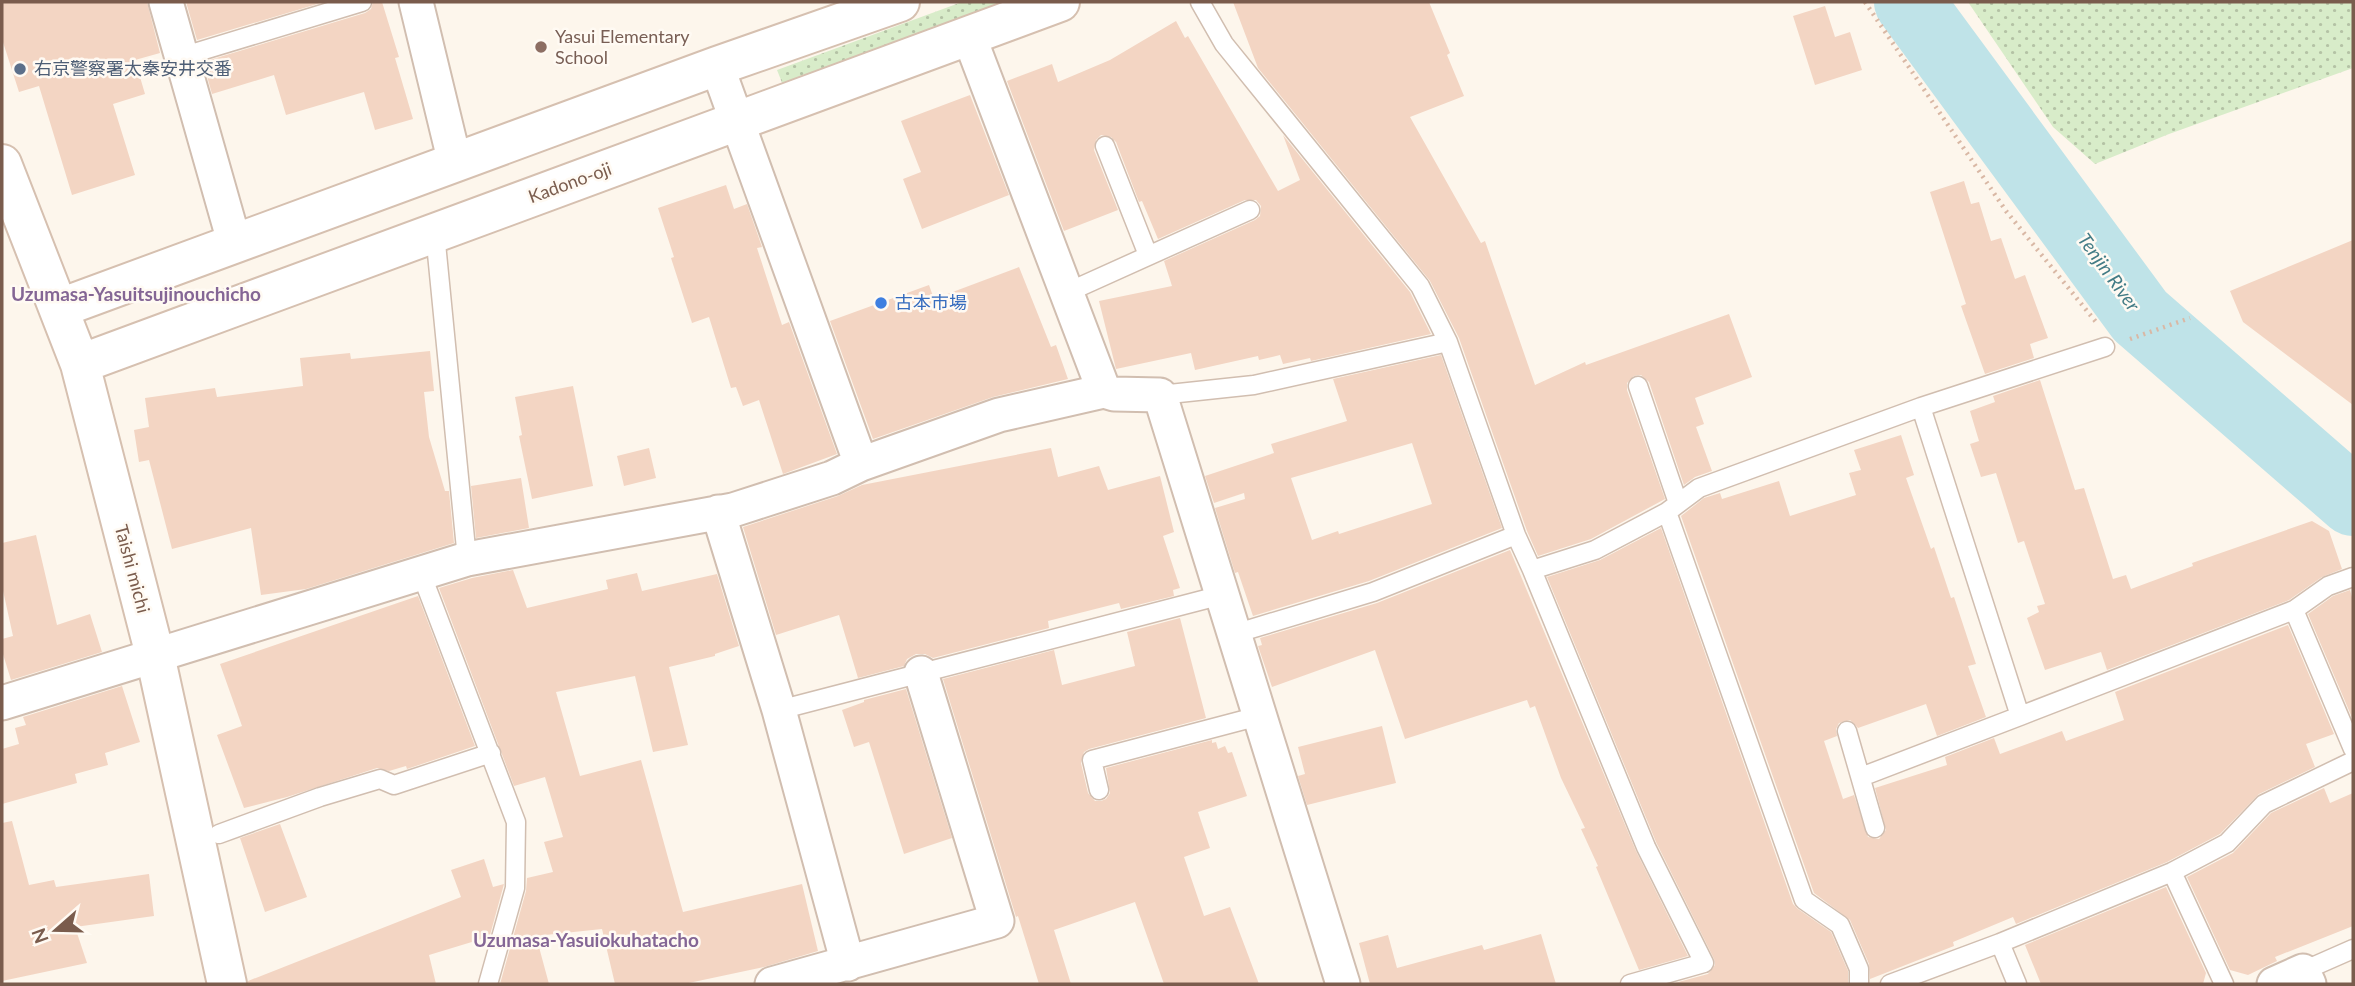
<svg xmlns="http://www.w3.org/2000/svg" width="2355" height="986" font-family="Lato,'Noto Sans JP',sans-serif">
<style>
.grass{fill:url(#grass-dots)}
.lines{fill:none;stroke-linecap:round;stroke-linejoin:round}
.river{stroke:#bfe3e8;stroke-width:70}
.building{fill:#f3d5c3;fill-rule:evenodd}
.lane-casing{stroke:#d1beb0;stroke-width:21}
.street-casing{stroke:#d1beb0;stroke-width:37}
.secondary-casing{stroke:#d6c0b0;stroke-width:42}
.path{stroke:#d9b8a5;stroke-width:4.5;stroke-dasharray:2 5;stroke-linecap:butt}
.lane{stroke:#fff;stroke-width:18}
.street{stroke:#fff;stroke-width:33}
.secondary{stroke:#fff;stroke-width:38}
.education-dot{fill:#8d6e63;stroke:#fffaf3;stroke-width:2.5}
.service-dot{fill:#5c6f8a;stroke:#fffaf3;stroke-width:2.5}
.shop-dot{fill:#3f7fe0;stroke:#fffaf3;stroke-width:2.5}
.labels{text-anchor:middle;stroke-width:5;stroke-linejoin:round;paint-order:stroke}
.education-label{font-size:18px;fill:#785e54;stroke:#fffaf3;text-anchor:start}
.service-label{font-size:18px;fill:#4e5e75;stroke:#fffaf3;text-anchor:start}
.street-label{font-size:18px;fill:#7a5c4d;stroke:#fffaf3}
.shop-label{font-size:18px;fill:#366cbe;stroke:#fffaf3;text-anchor:start}
.water-label{font-size:19px;font-style:italic;fill:#437c86;stroke:#fffaf3}
.neighbourhood-label{font-size:19px;font-weight:bold;fill:#846695;stroke:#fffaf3}
</style>
<defs>
<pattern id="grass-dots" width="8" height="8" patternUnits="userSpaceOnUse" patternTransform="scale(1.75)"><rect width="8" height="8" fill="#d8ecc9"/><path d="M2 2h.1M6 6h.1" fill="none" stroke="#b4c2a5" stroke-width="1.8" stroke-linecap="round"/></pattern>
</defs>
<rect width="100%" height="100%" fill="#fdf6ec"/>
<path class="grass" d="M962,2H1007L783,85L777,70Z
M1968,2H2353V68L2169,134L2095,164L2053,127Z"/>
<g class="lines">
<path class="river" d="M1909,2L2140,316L2353,501"/>
</g>
<path class="building" d="M2,2H147L160,53L135,60L145,94L113,104L135,175L72,195L39,86L19,92L2,39Z
M186,2H324L197,40Z
M373,2H382L399,57L395,58L413,119L375,130L364,92L286,115L274,75L212,94L203,62L365,13L371,9Z
M1233,2H1429L1450,53L1447,55L1464,96L1410,117L1481,243L1485,241L1535,385L1585,362L1586,365L1729,314L1752,377L1695,398L1704,424L1696,427L1712,471L1695,477L1684,485L1649,382L1641,375L1634,376L1627,383V390L1665,499L1591,539L1538,556L1527,531L1459,338L1430,281L1258,68Z
M1825,6L1835,37L1850,32L1862,70L1815,85L1793,16Z
M1176,21L1185,38L1188,36L1278,191L1300,180L1283,135L1410,292L1431,334L1311,361L1310,358L1283,364L1280,355L1259,360L1258,356L1195,370L1191,353L1116,369L1099,301L1172,286L1164,261L1255,220L1260,216L1261,206L1256,200H1245L1158,239L1142,201L1139,202L1116,142L1111,137L1101,135L1096,140L1094,150L1118,210L1064,231L1007,81L1052,64L1058,82L1110,60Z
M970,95L1009,195L922,229L903,179L921,172L901,121Z
M1964,181L1971,204L1979,202L1991,241L2001,238L2015,279L2025,275L2048,338L2030,344L2034,358L1985,374L1961,306L1966,304L1930,192Z
M726,185L734,209L747,204L762,247L757,248L782,325L789,322L837,454L783,474L759,400L743,406L736,387L731,388L709,317L692,323L671,258L674,257L658,208Z
M2353,240V405L2243,322L2230,291Z
M1019,267L1051,347L1056,345L1068,379L993,397L873,439L830,321L929,285L934,299Z
M430,351L434,391L424,392L429,437L445,491H449L454,543L306,589L261,595L251,528L172,549L149,460L139,462L134,430L149,427L145,398L215,388L217,397L303,386L300,358L350,353L351,359Z
M1441,355L1502,528L1369,581L1253,616L1238,572L1235,573L1215,508L1245,499L1244,493L1214,503L1205,476L1274,453L1271,444L1347,421L1333,379ZM1412,443L1432,504L1339,534L1338,531L1312,540L1291,478Z
M2040,380L2075,490L2084,488L2113,579L2126,575L2131,589L2193,566L2192,563L2312,521L2329,531L2342,569L2322,577L2289,600L2107,670L2101,652L2045,670L2027,618L2039,612L2037,606L2045,604L2024,541L2018,543L1996,473L1981,477L1970,444L1979,441L1970,411L1995,402L1993,396Z
M573,386L593,486L532,499L519,436L522,435L515,397Z
M1901,435L1914,475L1906,478L1931,549L1934,547L1951,598L1954,597L1976,664L1968,666L1986,717L1937,736L1926,704L1858,728L1850,720L1839,723L1836,729L1837,736L1824,741L1843,799L1854,795L1868,837L1879,839L1886,830L1875,788L1947,765L1945,757L1994,738L2000,754L2062,731L2066,741L2124,720L2115,692L2288,625L2334,734L2306,744L2315,767L2259,794L2220,834L2167,862L2016,924L2013,917L1953,942L1954,946L1870,979L1869,964L1850,920L1814,893L1681,516L1704,498L1720,493L1722,499L1779,481L1790,516L1856,495L1849,473L1861,470L1854,450Z
M649,448L656,478L624,486L617,456Z
M1051,448L1058,477L1099,466L1108,490L1160,476L1174,532L1163,536L1180,588L1173,590L1174,596L1121,609L1119,603L1048,621L1049,628L933,658L925,654H916L907,659L904,666L858,678L839,615L776,635L743,527L838,496L862,485Z
M521,478L529,528L476,538L471,486Z
M1661,528L1793,904L1798,909L1831,932L1848,971V984H1671L1708,974L1715,965L1714,959L1656,842L1547,577L1600,560Z
M36,535L57,625L90,614L102,652L11,680L2,651V639L13,636L2,586V543Z
M1510,550L1636,851L1688,956L1639,970L1596,867L1598,866L1581,829L1585,828L1561,778L1535,706L1530,708L1527,700L1405,739L1375,650L1272,687L1258,646L1262,645L1260,638L1377,603Z
M513,570L527,608L608,589L606,580L637,573L642,591L717,574L739,646L715,654V656L669,667L688,745L653,752L635,676L556,692L580,776L641,760L683,912L802,884L818,951L764,967L684,984H615L602,929L536,936L549,984H500L526,891L527,878L553,872L544,842L563,837L545,777L514,786L439,588L472,578Z
M2350,590L2353,601V720L2308,614L2333,596Z
M418,596L475,746L407,769L406,766L389,771L377,768L287,797L244,808L217,735L242,726L220,664Z
M1180,618L1206,718L1089,749L1084,752L1081,763L1088,793L1095,801H1101L1106,799L1110,793L1106,768L1212,740V743L1216,742L1218,749L1225,746L1228,753L1232,752L1247,796L1198,812L1210,848L1184,857L1204,916L1230,907L1259,984H1164L1135,902L1054,930L1071,984H1039L1018,916L1016,917L943,679L1054,650L1062,685L1135,666L1127,632Z
M122,686L140,742L105,753L108,765L75,774L77,783L2,804V749L19,744L15,728L26,725L23,717Z
M906,689L952,838L904,854L869,742L854,747L842,710L864,702V700Z
M1382,726L1396,783L1307,805L1298,776L1305,774L1298,747Z
M2324,788L2330,803L2353,793V926L2275,957L2277,961L2248,975L2230,970L2187,877L2233,853L2271,813Z
M12,821L29,885L54,880L56,887L149,874L154,916L75,927L87,963L2,981V823Z
M280,824L307,897L265,912L240,838Z
M484,859L493,887L504,884L487,946L485,938L429,955L436,984H248V981L461,897L451,870Z
M2166,887L2206,973L2203,984H2041L2025,945Z
M1541,934L1556,984H1370L1359,943L1388,935L1397,968L1482,945L1484,950Z"/>
<g class="lines">
<defs>
<path id="lane" d="M1200,2L1224,44L1420,286L1448,342L1516,535L1532,570L1646,847L1704,963L1630,984
M181,57L362,2
M1105,146L1148,255
M435,233L467,559
M1066,293L1250,210
M1638,386L1678,503
M1160,395L1254,385L1448,342
M1921,407L2105,347
M1667,512L1804,900L1840,925L1859,969V984
M1532,570L1595,550L1667,512L1699,488L1921,407L2020,716L2294,610L2353,749
M421,573L516,822L515,888L488,984
M2294,610L2328,586L2353,577
M1234,634L1373,592L1516,535
M779,710L1222,595
M1847,731L1875,828
M1861,777L2020,716
M1099,790L1092,760L1259,716
M219,834L320,797L380,779L394,785L491,753
M2172,872L2224,984
M2000,943L2017,984
M2303,971L2353,949
M1890,984L2000,943L2172,872L2227,843L2264,804L2353,761"/>
<path id="street" d="M166,2L235,245
M416,2L455,163
M969,36L1104,391
M717,66L861,464
M718,512L779,710L848,964
M2,703L467,559L733,510L832,478L861,464L999,415L1104,391L1114,394L1160,395L1343,984
M772,984L997,921L921,673
M2274,984L2303,971L2309,984"/>
<path id="secondary" d="M2,164L80,364L155,655L227,984
M60,308L717,66L900,2
M80,364L1060,2"/>
</defs>
<use href="#lane" class="lane-casing"/>
<use href="#street" class="street-casing"/>
<use href="#secondary" class="secondary-casing"/>
<path class="path" d="M1865,2L2006,211L2096,322
M2130,339L2190,318"/>
<use href="#lane" class="lane"/>
<use href="#street" class="street"/>
<use href="#secondary" class="secondary"/>
</g>
<circle class="education-dot" cx="541" cy="47" r="7"/>
<circle class="service-dot" cx="20" cy="69" r="7"/>
<circle class="shop-dot" cx="881" cy="303" r="7"/>
<g class="labels">
<g class="education-label">
<text x="555" y="43">Yasui Elementary<tspan x="555" dy="21">School</tspan></text>
</g>
<g class="service-label">
<text x="34" y="75">右京警察署太秦安井交番</text>
</g>
<g class="street-label">
<text transform="translate(570 183) rotate(-20)" y="6">Kadono-oji</text>
<text transform="translate(132 569) rotate(75)" y="6">Taishi michi</text>
</g>
<g class="shop-label">
<text x="895" y="309">古本市場</text>
</g>
<g class="water-label">
<text transform="translate(2109 272) rotate(54)" y="7">Tenjin River</text>
</g>
<g class="neighbourhood-label">
<text x="136" y="301">Uzumasa-Yasuitsujinouchicho</text>
<text x="586" y="947">Uzumasa-Yasuiokuhatacho</text>
</g>
</g>
<rect width="2355" height="986" fill="none" stroke="#7a5c4d" stroke-width="7"/>
<g transform="translate(56 930) rotate(250)" stroke="#fffaf3" stroke-width="5" paint-order="stroke">
<path d="M0-5L12 26L0 18L-12 26Z" fill="#7a5c4d"/>
<text y="-10" font-size="19" font-weight="bold" text-anchor="middle" fill="#7a5c4d">N</text>
</g>
</svg>
